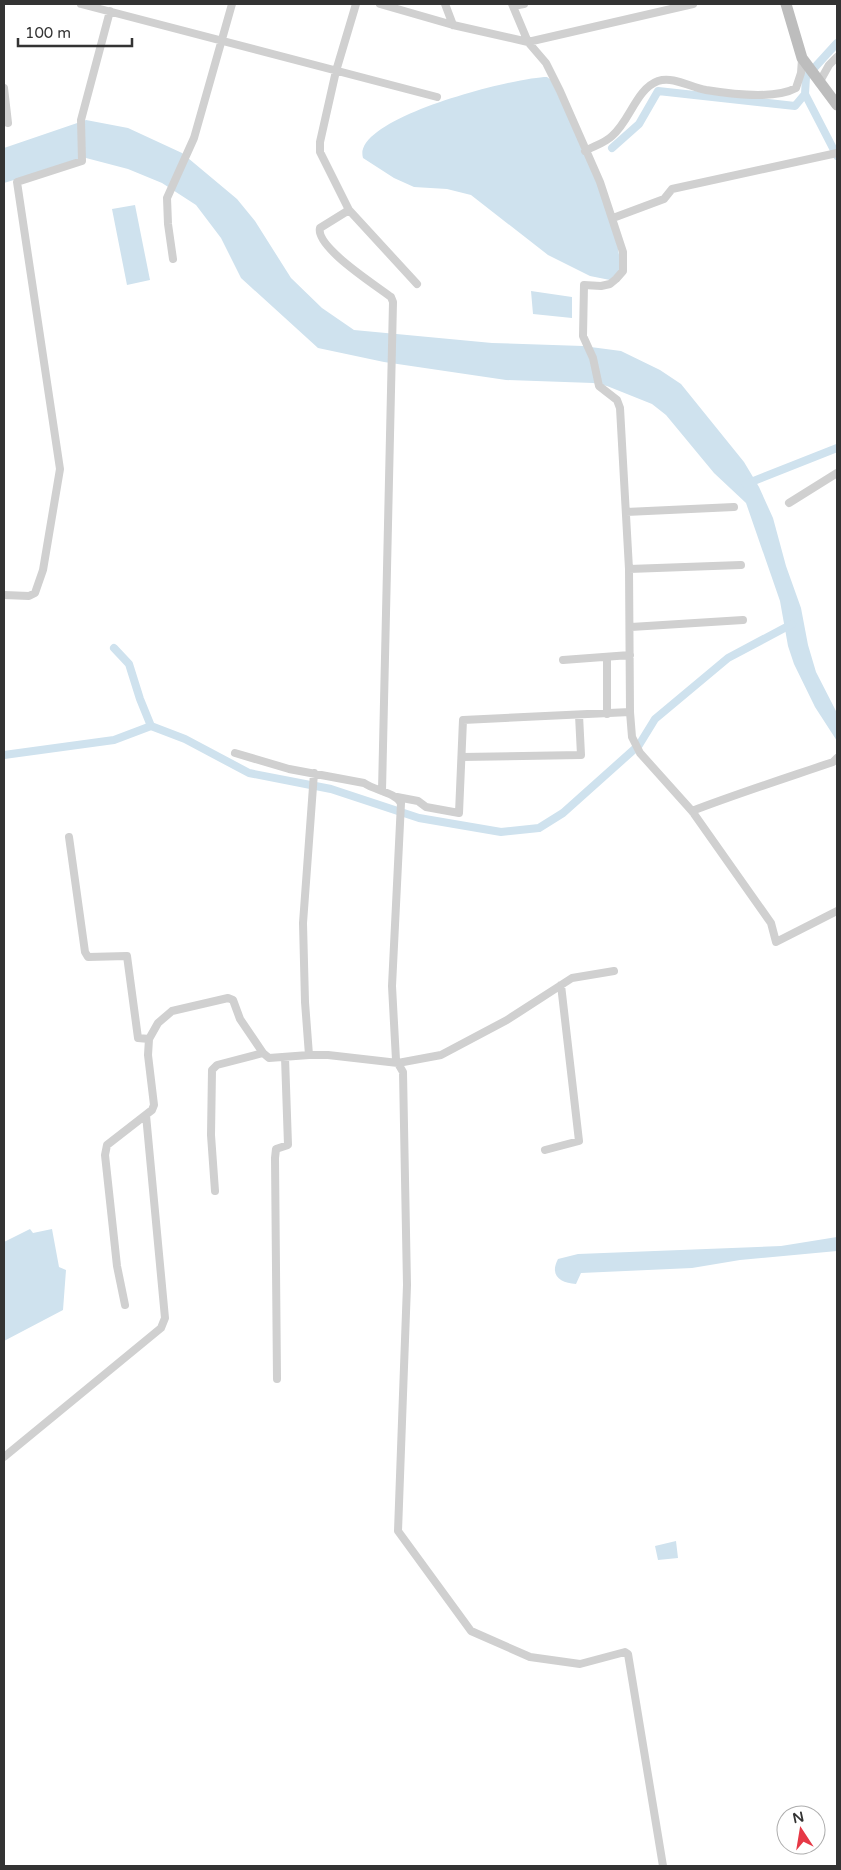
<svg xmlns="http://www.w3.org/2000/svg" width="841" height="1870" font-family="'Varela Round',sans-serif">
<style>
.water{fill:#cfe2ee}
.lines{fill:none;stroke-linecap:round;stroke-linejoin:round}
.canal{stroke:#cfe2ee;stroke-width:8}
.street{stroke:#d0d0d0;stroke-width:8}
.secondary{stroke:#bdbdbd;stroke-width:11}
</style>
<rect width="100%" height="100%" fill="#fff"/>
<path class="water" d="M547,77L551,80C575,132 620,213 620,270L610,280L590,276L548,255L471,195L447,189L414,187L394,178L363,158C351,118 516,77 547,77Z
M86,120L128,128L182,153L237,199L255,221L291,278L322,308L354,330L492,343L583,346L621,351L660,370L681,384L744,462L759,487L773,518L786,566L801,608L808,645L816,672L837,713V741L815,707L794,664L788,646L780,601L746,503L714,473L666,415L652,404L607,386L593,383L506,380L384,362L318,348L241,278L221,238L196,205L162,183L128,169L86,158L4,183V148Z
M135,205L150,280L127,285L112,209Z
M531,291L572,297V318L533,314Z
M30,1229L33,1233L52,1229L59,1267L66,1270L63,1310L4,1341V1242Z
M837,1237V1251L740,1260L692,1268L581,1273L576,1284C561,1283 549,1276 558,1259L578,1254L781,1246Z
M676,1541L678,1558L658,1560L655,1546Z"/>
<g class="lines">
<path class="canal" d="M805,94L837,156
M612,148L639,124L658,91L795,106L805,94L806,77L837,43
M746,484L837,448
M114,648L129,664L140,699L151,726
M4,755L114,740L151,726L185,739L249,773L331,789L419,818L501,832L539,828L563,813L639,745L655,719L728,658L792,624"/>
<path class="street" d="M81,4L437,97
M356,4L336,71L320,142V152L349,210L417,284
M380,4L453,25L528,42L693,4
M445,4L453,25
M512,4L528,42L546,63L560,91L600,182L623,252V271L616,279L610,284L601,286L584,285L583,336L593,358L599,386L617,400L620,408L629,569L630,712L632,737L640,753L692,811L771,923L776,942L837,911
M513,6L524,4
M819,83L829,65L837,57
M4,88L8,123
M585,151C594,146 605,143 612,136C630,121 636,89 658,81C673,76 690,87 706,90C731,94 774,100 796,88L801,73L802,59
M349,210L320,228C315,247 377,286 391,297L393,302L382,791
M613,218L664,199L672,189L837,153
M173,259L168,224L167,198L194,138L232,4
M789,503L837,473
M626,512L734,507
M629,569L741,565
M4,595L29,596L35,593L43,570L60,469L17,182L82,161L81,120L110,11
M631,627L743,620
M607,658V714
M563,660L630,655
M235,753L289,769L364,783C376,791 394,792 401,803L392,986L396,1060L403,1072L407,1285L398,1531L471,1631L530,1657L580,1664L625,1652L628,1654L663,1866
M462,757L581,755L579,715
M314,773L303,923L305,1002L309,1055H328L398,1063L441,1055L507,1020L572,978L614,971
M397,797L418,801L426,807L459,813L463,720L630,712
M692,811C739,793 786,778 833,762L837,758
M69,837L85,952L88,957L127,956L138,1038L149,1039
M545,1150L579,1141L561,985
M215,1191L211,1135L212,1070L217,1065L263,1053
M125,1305L117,1266L105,1155L107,1145L152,1110L154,1105L148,1055L149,1039L158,1023L172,1011L228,998L233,1000L240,1019L263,1053L269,1058L309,1055
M277,1379L275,1158L276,1149L288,1145L285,1057
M4,1457L161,1328L165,1318L146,1115"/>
<path class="secondary" d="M786,4L802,58L837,105"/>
</g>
<rect width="841" height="1870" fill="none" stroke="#333333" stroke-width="10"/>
<g transform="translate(801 1830) rotate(348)"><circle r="24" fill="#ffffff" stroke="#adadad"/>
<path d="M0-4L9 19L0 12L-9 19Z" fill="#e63946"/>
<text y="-8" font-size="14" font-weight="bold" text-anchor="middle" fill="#333333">N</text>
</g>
<path d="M18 38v8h114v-8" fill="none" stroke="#333333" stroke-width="2.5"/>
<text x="25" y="38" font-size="15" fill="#333333" stroke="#ffffff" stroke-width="4" paint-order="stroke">100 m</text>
</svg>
